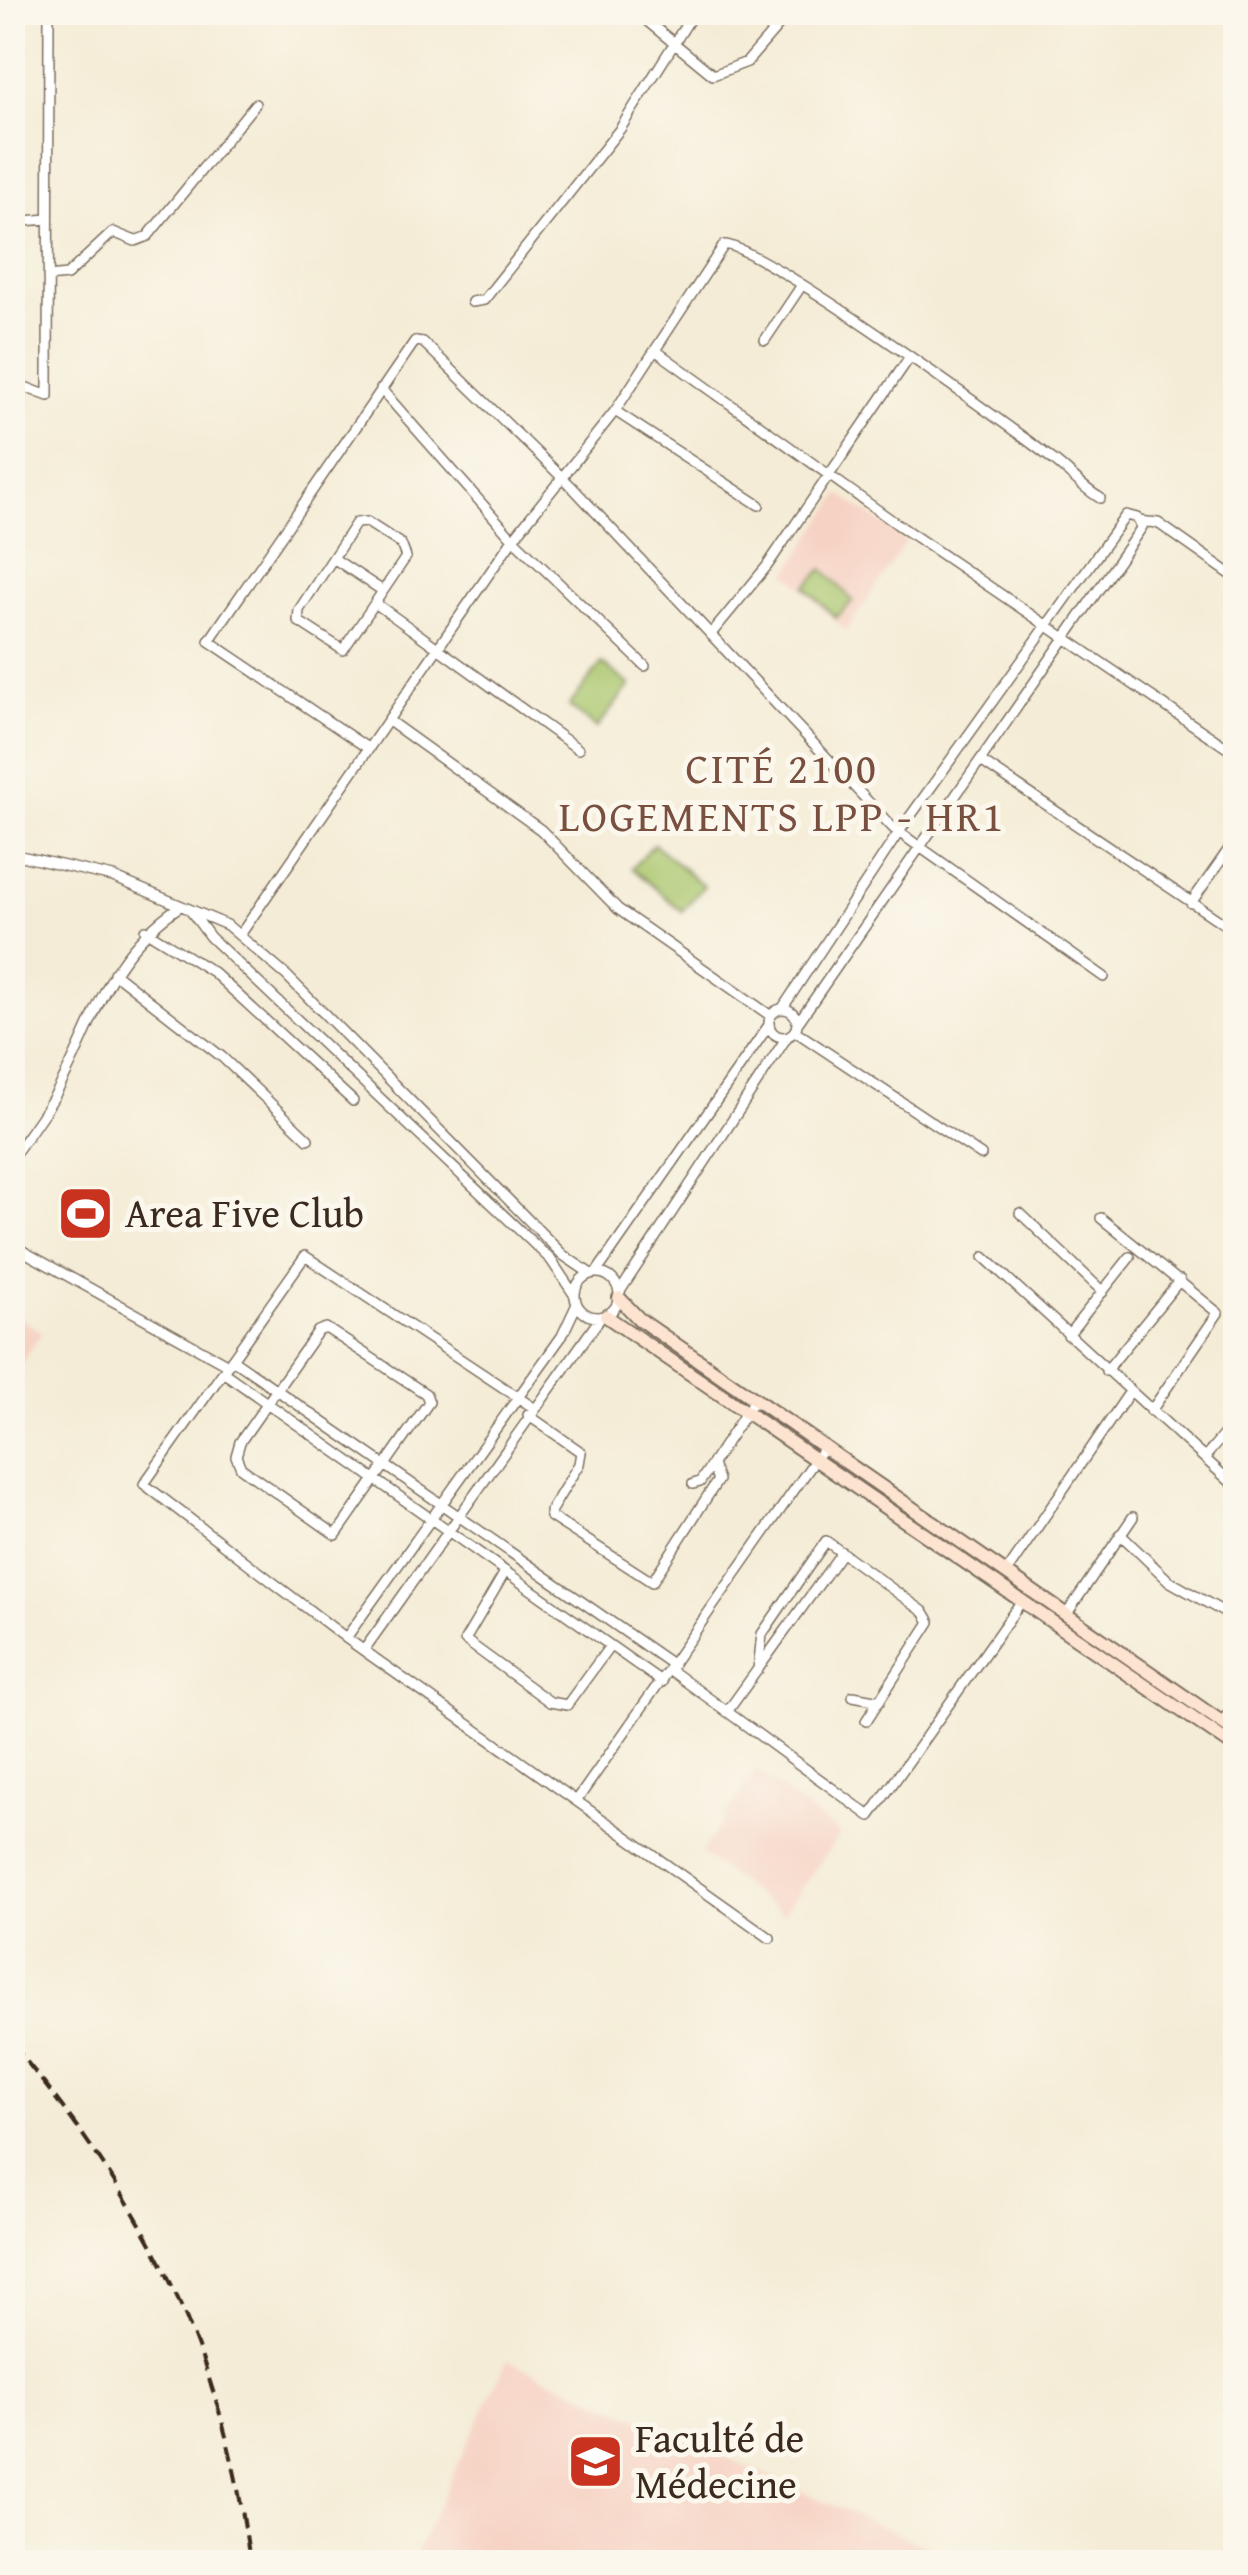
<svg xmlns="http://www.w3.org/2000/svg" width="1248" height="2575" font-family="'Gentium Book Plus',serif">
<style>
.built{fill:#f6d2c3}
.green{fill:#aac76e;stroke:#727846;stroke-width:2.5}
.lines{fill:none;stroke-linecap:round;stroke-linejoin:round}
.street-casing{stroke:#7c6e5e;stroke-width:12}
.secondary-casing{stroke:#7c6e5e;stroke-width:16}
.street{stroke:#fff;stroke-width:9}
.secondary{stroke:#fde4d0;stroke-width:12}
.rail{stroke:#3b2a1e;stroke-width:4;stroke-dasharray:15 8;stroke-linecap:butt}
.labels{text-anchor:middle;stroke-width:10;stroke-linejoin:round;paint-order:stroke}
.poi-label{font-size:40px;fill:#3b2a1e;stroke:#fbf7ec;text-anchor:start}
.neighbourhood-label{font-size:42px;letter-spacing:2.5px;fill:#79503f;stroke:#fbf7ec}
</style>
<rect width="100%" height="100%" fill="#fbf7ec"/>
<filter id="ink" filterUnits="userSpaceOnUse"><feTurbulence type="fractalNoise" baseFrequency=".01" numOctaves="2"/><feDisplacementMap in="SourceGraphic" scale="20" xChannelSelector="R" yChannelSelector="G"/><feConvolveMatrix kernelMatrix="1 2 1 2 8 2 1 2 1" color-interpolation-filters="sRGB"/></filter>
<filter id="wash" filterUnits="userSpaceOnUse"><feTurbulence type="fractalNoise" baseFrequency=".0048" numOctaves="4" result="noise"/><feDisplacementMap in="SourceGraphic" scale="40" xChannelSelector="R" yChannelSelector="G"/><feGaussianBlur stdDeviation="2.25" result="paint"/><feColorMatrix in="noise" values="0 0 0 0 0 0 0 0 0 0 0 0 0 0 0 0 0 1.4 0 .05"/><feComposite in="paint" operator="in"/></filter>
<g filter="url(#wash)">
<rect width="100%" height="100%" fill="#f4ecd6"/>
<path class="built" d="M840,494L907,540L846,631L787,573Z
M13,1314L42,1332L13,1375Z
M756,1770L840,1834L783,1914L701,1854Z
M507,2360L961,2562H412Z"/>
<path class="green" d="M823,569L853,601L836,618L805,587Z
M602,663L630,685L597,728L569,706Z
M654,844L704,886L682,911L632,868Z"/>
</g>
<g filter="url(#ink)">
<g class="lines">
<defs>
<path id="street" d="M636,12L713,75L747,62L790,12
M12,222L48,219
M48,277L67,275L113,232L135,241L148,236L255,104
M472,302L484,300L620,129L694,12
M765,340L802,285
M655,350L897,524L1236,754
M12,382L48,396L49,12
M381,389L513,539L645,666
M615,411L759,505
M1138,521L1158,523L1236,578
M367,522L401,544L406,557L343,650L298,621L299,610L356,523Z
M333,558L383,591
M375,603L578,749
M711,634L767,566L909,358
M389,721L541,830L618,909L771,1016
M369,749L209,641L415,341L423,342L573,488L893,828L1104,977
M981,761L1236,932
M12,854L113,877L227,925L287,976L563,1255L591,1274
M1191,903L1236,839
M190,910L210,937L551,1260L575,1296
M145,930L213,972L353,1101
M240,935L513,539L615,411L724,245C751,239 1014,429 1052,459C1069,471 1081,487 1100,498
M114,973L222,1057L308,1139
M769 1023a14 14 0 1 1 28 0a14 14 0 1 1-28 0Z
M782,1009L899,832L1126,515L1137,518L1142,527L797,1024
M795,1031L981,1155
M12,1158C28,1135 46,1112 59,1088C99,1013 105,958 180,906
M1020,1213L1103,1292
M1101,1218L1218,1313L1151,1411
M12,1245L228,1365
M984,1257L1236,1487
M596,1273L769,1025
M575 1295a22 22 0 1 1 44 0a22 22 0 1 1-44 0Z
M619,1293L787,1037
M326,1328L426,1394L429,1402L336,1535L241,1468L236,1456L240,1442L318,1331Z
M1068,1335L1130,1257
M232,1359L673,1665
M1106,1371L1180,1280
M223,1372L662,1682
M534,1408L305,1256L144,1484L346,1638L770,1938
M528,1415L581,1452L579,1464L550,1512L551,1517L652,1582L718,1480L712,1465
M1205,1457L1236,1420
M693,1484L700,1482L755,1399
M1120,1534L1169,1581L1236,1619
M505,1572L465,1640L550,1702L567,1705L610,1646
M1006,1573L1129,1393
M1066,1615L1133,1517
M346,1638L562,1336L577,1304
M364,1650L601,1317
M670,1670L870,1816L1021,1602
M758,1670L762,1634L826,1541L924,1612L930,1622L866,1721
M853,1696L880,1701
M727,1712L842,1552
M1222,1722L1236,1703
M577,1800L825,1446"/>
<path id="secondary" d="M619,1298L639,1319L1236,1732
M606,1316L1236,1748"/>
</defs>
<use href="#street" class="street-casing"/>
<use href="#secondary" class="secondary-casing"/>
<use href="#street" class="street"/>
<use href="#secondary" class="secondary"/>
<path class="rail" d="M12,2044C148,2206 222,2351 250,2562"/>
</g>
</g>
<defs>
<symbol id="stadium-square" viewBox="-11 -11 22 22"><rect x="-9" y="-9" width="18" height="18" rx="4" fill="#c8321e" stroke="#fbf7ec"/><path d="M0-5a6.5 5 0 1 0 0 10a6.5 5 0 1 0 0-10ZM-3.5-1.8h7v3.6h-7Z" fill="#fff"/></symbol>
<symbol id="university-square" viewBox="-11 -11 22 22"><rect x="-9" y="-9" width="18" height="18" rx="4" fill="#c8321e" stroke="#fbf7ec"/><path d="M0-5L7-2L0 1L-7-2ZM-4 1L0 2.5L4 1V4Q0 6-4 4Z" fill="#fff"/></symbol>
</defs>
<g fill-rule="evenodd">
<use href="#stadium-square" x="54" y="1182" width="63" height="63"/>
<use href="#university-square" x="564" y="2430" width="63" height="63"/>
</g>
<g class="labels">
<g class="poi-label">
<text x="125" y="1227">Area Five Club</text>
<text x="635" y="2452">Faculté de<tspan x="635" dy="46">Médecine</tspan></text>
</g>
<g class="neighbourhood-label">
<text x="782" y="783">CITÉ 2100<tspan x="782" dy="48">LOGEMENTS LPP - HR1</tspan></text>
</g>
</g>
<rect width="1248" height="2575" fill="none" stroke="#fbf7ec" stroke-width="50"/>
</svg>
